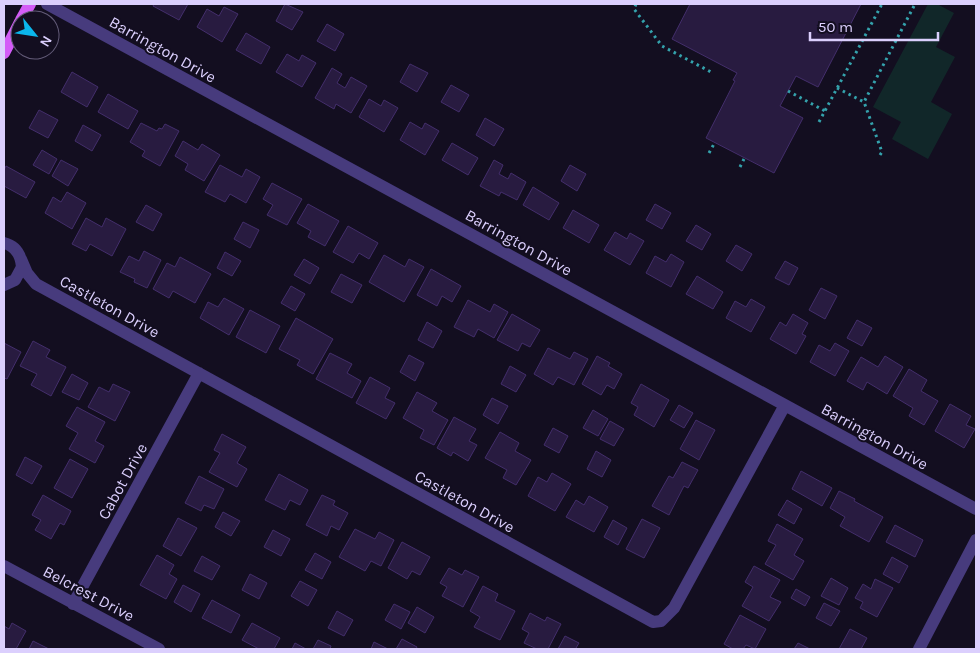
<svg xmlns="http://www.w3.org/2000/svg" width="980" height="653" font-family="Karla,sans-serif">
<style>
.green{fill:#112729}
.building{fill:#281b40;stroke:#432e6b}
.lines{fill:none;stroke-linecap:round;stroke-linejoin:round}
.path{stroke:#34a2ac;stroke-width:3;stroke-dasharray:2.5 4;stroke-linecap:butt}
.minor{stroke:#473b7d;stroke-width:12}
.major{stroke:#d35cf7;stroke-width:12}
.labels{text-anchor:middle;stroke-width:4;stroke-linejoin:round;paint-order:stroke}
.street-label{font-size:16px;fill:#dbcffd;stroke:#130e20}
</style>
<rect width="100%" height="100%" fill="#130e20"/>
<path class="green" d="M928,4H937L954,13L936,47L955,57L931,102L952,114L928,159L892,139L901,122L873,107Z"/>
<path class="building" d="M154,4H188L179,20L153,6Z
M285,4L303,12L292,30L276,21Z
M690,4H861L818,87L796,76L780,106L803,118L774,173L706,138L735,81L733,80L737,73L672,39Z
M224,7L238,14L222,42L197,27L207,9L219,16Z
M327,24L344,34L335,51L317,41Z
M246,33L270,47L261,64L236,50Z
M287,54L299,61L302,55L316,63L302,87L276,72Z
M410,64L428,73L417,92L400,82Z
M332,68L342,74L337,83L345,88L351,77L367,86L351,113L336,104L334,109L315,98Z
M72,72L98,87L87,107L61,92Z
M451,85L469,95L459,112L441,102Z
M108,94L138,111L128,129L98,112Z
M369,99L381,106L384,100L398,108L384,132L359,117Z
M39,110L58,120L48,138L29,128Z
M485,118L504,129L494,146L476,135Z
M410,122L422,129L425,123L439,131L425,155L400,140Z
M141,123L157,131L159,128L162,129L165,124L179,131L160,166L142,156L145,151L130,142Z
M83,125L101,135L92,151L75,141Z
M183,141L198,150L202,144L220,155L204,181L185,170L188,164L175,156Z
M452,143L478,158L468,175L442,160Z
M42,150L57,159L49,174L33,165Z
M61,160L78,169L68,186L52,176Z
M494,160L503,165L499,174L508,179L511,173L526,182L517,200L501,192L499,196L480,186Z
M220,165L242,177L246,169L260,177L246,203L230,194L225,202L205,192Z
M570,165L586,174L577,191L561,181Z
M6,166L35,182L26,198L4,186V170Z
M272,183L302,199L287,225L267,215L273,205L263,199Z
M533,187L559,203L549,220L523,205Z
M67,192L86,203L72,229L45,213L53,197L61,202Z
M308,204L339,221L325,246L308,237L311,231L297,223Z
M655,204L671,213L662,229L646,220Z
M146,205L162,214L153,231L136,222Z
M573,210L599,225L589,243L563,228Z
M86,218L102,227L106,218L126,229L112,256L90,244L86,251L72,244Z
M243,222L259,230L250,248L234,239Z
M696,225L711,234L702,250L686,241Z
M348,226L378,243L369,259L359,253L353,263L333,252Z
M615,232L627,239L630,233L644,241L630,265L604,250Z
M736,245L752,254L742,271L726,261Z
M144,251L161,260L147,288L134,282L135,279L120,272L129,256L139,261Z
M225,252L241,261L232,276L217,268Z
M671,254L684,262L671,287L646,273L655,256L666,262Z
M384,255L405,267L409,259L424,267L404,302L369,282Z
M180,257L211,274L195,303L173,291L169,298L153,289L167,263L175,267Z
M304,259L319,268L310,284L294,275Z
M785,261L798,268L789,285L775,278Z
M431,269L461,286L452,302L442,296L437,306L417,295Z
M341,274L362,285L352,303L331,292Z
M697,276L723,292L713,309L686,294Z
M291,286L305,294L295,311L281,303Z
M821,288L837,296L825,319L809,310Z
M224,298L244,309L229,335L200,318L208,302L218,307Z
M751,299L765,307L751,332L726,318L735,301L746,307Z
M468,300L490,312L494,304L508,312L494,338L478,329L474,337L454,327Z
M250,310L280,326L266,353L236,337Z
M512,314L540,330L530,347L522,343L518,351L497,340Z
M793,314L808,323L802,334L806,336L796,354L770,339L780,322L786,326Z
M296,318L333,339L313,374L297,365L300,360L279,349Z
M857,320L872,328L862,346L847,338Z
M427,322L442,331L433,348L418,340Z
M33,341L50,350L46,357L66,367L51,396L31,385L37,374L20,366Z
M4,343L21,352L7,379L4,378Z
M835,343L849,351L835,376L810,362L819,345L830,351Z
M548,348L570,359L574,352L588,359L574,385L558,377L553,385L534,374Z
M330,353L352,364L347,373L361,381L352,398L316,379Z
M409,355L424,363L415,381L400,372Z
M597,356L610,363L608,366L622,374L614,389L607,385L601,395L582,384Z
M885,356L903,367L887,394L867,382L863,390L847,381L861,357L878,367Z
M510,366L526,375L516,392L501,384Z
M909,369L927,380L921,391L938,401L924,425L909,416L913,408L893,396Z
M72,374L88,383L79,400L62,392Z
M370,377L390,388L385,398L395,403L386,419L356,403Z
M113,384L130,392L115,421L88,407L99,387L109,392Z
M641,384L669,400L654,427L634,415L638,407L631,403Z
M417,392L437,403L432,411L448,420L434,445L420,438L424,430L403,418Z
M492,398L508,406L498,424L483,415Z
M950,404L971,416L966,425L975,429L964,448L935,431Z
M679,405L693,413L684,428L670,420Z
M77,407L105,422L95,441L104,446L95,463L69,449L78,433L66,426Z
M593,410L608,419L598,436L583,428Z
M454,417L476,429L469,441L477,445L468,461L453,452L451,456L437,448Z
M696,420L715,430L699,460L680,449Z
M610,421L624,429L614,446L600,439Z
M553,428L568,436L559,453L544,445Z
M500,432L519,443L515,451L531,460L516,485L503,478L507,470L485,458Z
M222,434L246,447L237,463L247,469L237,487L209,472L220,453L214,450Z
M596,451L611,460L602,477L587,469Z
M25,457L42,466L32,484L16,475Z
M70,459L88,469L72,498L54,488Z
M682,462L698,470L688,488L684,486L669,515L652,506L669,476L673,478Z
M801,471L832,488L822,506L792,489Z
M552,473L571,484L555,511L528,496L538,477L547,482Z
M279,474L308,490L300,505L290,500L285,510L265,500Z
M199,476L224,489L214,509L204,505L201,511L185,503Z
M839,491L855,499L854,501L883,517L869,542L840,526L845,517L830,508Z
M43,495L71,511L64,525L60,523L51,539L35,530L41,520L32,515Z
M322,495L335,501L333,505L348,513L339,530L331,526L327,536L306,525Z
M589,496L608,507L594,532L566,517L576,500L584,505Z
M787,500L802,509L794,524L778,515Z
M223,512L240,521L231,536L215,527Z
M178,518L197,528L181,556L163,546Z
M642,519L660,528L644,558L626,549Z
M613,520L627,528L618,545L604,537Z
M777,524L803,539L794,555L804,561L793,580L765,564L776,545L768,541Z
M895,525L923,540L915,557L886,542Z
M355,529L375,539L379,532L394,540L381,566L371,561L365,571L339,557Z
M273,530L290,539L281,556L264,547Z
M402,542L430,557L420,575L412,571L407,579L388,568Z
M315,553L331,562L322,579L305,570Z
M157,555L174,565L169,574L177,579L166,599L140,585Z
M202,556L220,566L212,580L194,571Z
M892,557L908,566L899,583L883,574Z
M754,566L780,580L770,597L781,602L769,621L742,606L753,587L745,582Z
M449,568L462,575L465,570L479,577L463,607L442,596L447,587L440,583Z
M250,574L267,583L259,599L242,590Z
M831,578L848,588L839,605L821,596Z
M875,579L893,588L877,617L860,608L863,602L855,598L863,584L871,589Z
M300,581L317,590L308,606L291,596Z
M183,585L200,594L191,612L174,602Z
M483,586L498,594L495,601L515,611L500,640L474,627L480,617L470,611Z
M796,589L810,597L805,606L791,598Z
M212,600L240,615L231,633L202,618Z
M824,603L840,611L831,626L816,618Z
M394,604L410,612L401,629L385,620Z
M417,607L434,617L425,633L408,623Z
M337,611L353,620L344,636L328,628Z
M530,613L545,621L547,617L561,624L548,649H537L524,643L529,633L522,629Z
M740,615L766,629L755,649L746,645L743,649H733L724,644Z
M12,623L26,631L16,649H4V626L9,629Z
M252,623L280,638L274,649H259L242,640Z
M850,629L867,638L861,649H839Z
M565,636L579,643L576,648L578,649H558Z
M402,639L417,647L416,649H396Z
M318,640L331,646L330,649H313Z
M33,641L49,649H29Z
M374,642L388,649H371Z
M295,643L306,649H292Z
M798,643L810,649H794Z"/>
<g class="lines">
<path class="path" d="M636,4L634,9L662,46L711,72
M837,88L864,102
M788,91L825,111
M819,122L882,4
M709,153L714,144
M880,155L882,152L864,102L915,4
M740,167L744,159"/>
<path class="minor" d="M47,4L976,509
M4,243C16,246 21,255 22,267L15,280L4,285
M21,259L27,273L36,284L653,622L661,621L674,608L785,405
M4,566L159,649
M73,604L199,373
M919,649L976,540"/>
<path class="major" d="M21,20L30,4
M4,53L20,22"/>
</g>
<g class="labels">
<g class="street-label">
<text transform="translate(163 49) rotate(29)" y="6">Barrington Drive</text>
<text transform="translate(519 242) rotate(29)" y="6">Barrington Drive</text>
<text transform="translate(110 306) rotate(29)" y="6">Castleton Drive</text>
<text transform="translate(875 436) rotate(29)" y="6">Barrington Drive</text>
<text transform="translate(122 481) rotate(-61)" y="6">Cabot Drive</text>
<text transform="translate(465 501) rotate(29)" y="6">Castleton Drive</text>
<text transform="translate(89 593) rotate(28)" y="6">Belcrest Drive</text>
</g>
</g>
<rect width="980" height="653" fill="none" stroke="#dbcffd" stroke-width="10"/>
<g transform="translate(35 35) rotate(120)"><circle r="24" fill="#130e20" stroke="#635b78"/>
<path d="M0-4L9 19L0 12L-9 19Z" fill="#0bb6ec"/>
<text y="-8" font-size="14" font-weight="bold" text-anchor="middle" fill="#dbcffd">N</text>
</g>
<path d="M810 32v8h128v-8" fill="none" stroke="#dbcffd" stroke-width="2.5"/>
<text x="818" y="32" font-size="15" fill="#dbcffd" stroke="#130e20" stroke-width="4" paint-order="stroke">50 m</text>
</svg>
